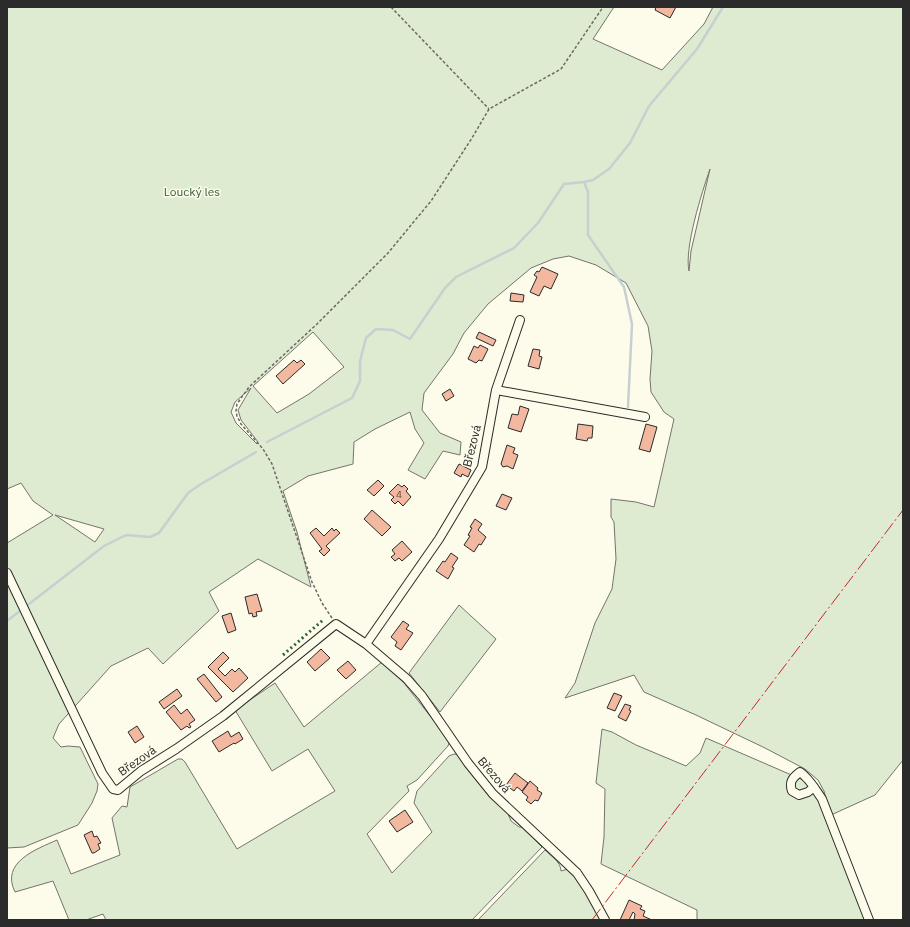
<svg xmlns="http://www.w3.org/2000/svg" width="910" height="927" font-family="'IBM Plex Sans',sans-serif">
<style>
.green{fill:#deebd1;stroke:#74746e;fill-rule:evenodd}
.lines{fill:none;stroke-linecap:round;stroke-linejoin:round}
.stream{stroke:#c7d0d0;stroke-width:2.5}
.building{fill:#f2b8a0;stroke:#2b2b2b}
.minor-casing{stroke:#2b2b2b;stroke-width:10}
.path{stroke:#6a6964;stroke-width:1.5;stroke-dasharray:3 2;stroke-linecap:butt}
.minor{stroke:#fdfbea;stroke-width:8}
.hedge{stroke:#34623c;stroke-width:3;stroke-dasharray:2 3;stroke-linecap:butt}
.power{stroke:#c62828;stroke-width:1;stroke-dasharray:14 3 2 3;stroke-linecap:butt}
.labels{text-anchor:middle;stroke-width:3;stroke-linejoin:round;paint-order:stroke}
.number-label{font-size:10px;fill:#5d4e48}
.park-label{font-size:12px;fill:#34623c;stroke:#fdfbea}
.street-label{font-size:12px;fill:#2b2b2b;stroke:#fdfbea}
</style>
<rect width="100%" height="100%" fill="#fdfbea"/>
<path class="green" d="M7,7H614L593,39L662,70L704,24L713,7H903V760L875,795L831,815L824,791L818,780L805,769L765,748L696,715L644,692L634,675L565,698L575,683L595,623L612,589L616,559L614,522L611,517V499L636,502L654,507L674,419L664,412L651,392L650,379L652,351L648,326L626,283L596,265L569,256L553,259L531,268L488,304L464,333L453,354L424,393L422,410L440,433L461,442L460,455L443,451L425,479L408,470L424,443L415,429L410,412L375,429L354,442L353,464L308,476L283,491L297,532L311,587L258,559L209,592L219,611L163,664L148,648L111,666L59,724L53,738L61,747L68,746L80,747L98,784L97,791L92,803L78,825L24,847L7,848V543L53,515L33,501L21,483L7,489ZM710,169L691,251L689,271C684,248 702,192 710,169ZM313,332L344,367L309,394L277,413L253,386ZM251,388L238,410L241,420L258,442L257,444L236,423L231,412L235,402ZM55,515L104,529L95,542Z
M459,605L496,639L440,712L409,673Z
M382,662L404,683L450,741L448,746L417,780L407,786L409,791L367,834L392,873L432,832L414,803L417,791L449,756L454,754L460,755L482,787L508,814L511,821L519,827H522L542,847L472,920H106L103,914L86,920H69L53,881L15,892C0,862 37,849 57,840L71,874L120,855L112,818L122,806L127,807L130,787L178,759H182L185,762L237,849L335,791L308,749L272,771L235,710L275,683L304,727Z
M602,729L612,732L636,745L686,766L700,753L706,738L810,783L816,791L867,920H697V910L601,864L604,837L605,789L596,783Z
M545,850C551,856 561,862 561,871L568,869L585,889L602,920H478Z"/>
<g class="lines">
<path class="stream" d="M584,182L588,192V235L624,287L632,324L628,407
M267,442L352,398L360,381V361L366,338L376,329L393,330L410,339L445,288L456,277L514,248L538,223L564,184L584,182L593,180L609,169L630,143L649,106L697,49L723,7
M7,621L104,546L126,535L150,537L159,533L188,493L201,484L256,452"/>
</g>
<path class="building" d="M656,7H676L670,18L655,10Z
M542,267L558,274L551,289L544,286L539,296L530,292L537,277L534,275L537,271L539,272Z
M511,293L524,295L523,302L510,301Z
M479,332L496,340L493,346L476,338Z
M480,345L488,349L482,361L479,360L476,363L468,359L474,346L478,348Z
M533,349L540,350L539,356L542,357L539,369L528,366Z
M294,360L297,363L301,360L305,364L283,384L276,376Z
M450,389L454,396L446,401L442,394Z
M520,406L529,409L521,432L508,428L512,414L518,415Z
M578,424L593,426L592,438H588L587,441L576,439Z
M646,424L657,427L650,452L639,449Z
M507,445L515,448L513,453L518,455L513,469L507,466L503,467L501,464Z
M459,464L471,470L468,477L462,474L461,477L454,473Z
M378,480L384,486L374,496L367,490Z
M398,484L402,487L404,485L408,489L406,491L411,497L403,506L398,501L395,504L391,500L394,497L389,493Z
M502,494L512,498L506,510L496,506Z
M372,510L391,527L382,536L364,519Z
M475,519L482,524L478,530L486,537L481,545L479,544L474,552L464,545L470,536L468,535L472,528L470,527Z
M316,528L324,536L332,528L334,531L336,529L340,533L326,546L330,550L324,556L319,551L322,549L310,533Z
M402,541L412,552L402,561L399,558L395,561L391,557L395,554L392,550Z
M451,553L458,558L452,567L454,568L448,579L436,571L443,561L445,562Z
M257,594L262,611L256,612L257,616L253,617L252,613L249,614L245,597Z
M231,613L236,630L228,633L222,616Z
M403,621L409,625L406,629L413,633L401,650L395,646L397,642L391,637Z
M321,649L330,658L315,671L307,662Z
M223,652L229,658L218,669L225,676L232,669L235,672L239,668L248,678L233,692L208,667Z
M348,661L356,670L346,679L337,670Z
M204,674L222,697L216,702L197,679Z
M177,689L182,696L164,709L159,702Z
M614,693L622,696L615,711L607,708Z
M625,704L631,706L629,710L631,711L626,721L618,717Z
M174,705L181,714L187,709L195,720L189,724L191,727L189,728L187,726L181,730L166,712Z
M137,726L144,737L135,743L128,732Z
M228,731L231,737L239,732L243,739L235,744L234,743L219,752L212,741Z
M515,773L528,783L522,791L517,787L514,791L506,785Z
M530,781L538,788L537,790L542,793L538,801L535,800L531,804L526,800L528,797L522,792Z
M405,810L413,822L397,832L389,821Z
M92,831L94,837L97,836L101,843L98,844L100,849L94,853H92L84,835Z
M629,900L642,906L640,909L645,911L643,916L652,920H634L635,914L633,912L629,920H620Z"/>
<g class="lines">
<defs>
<path id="minor" d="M496,390L645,417
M7,573L102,773L113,789L118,790L141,771L176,749L223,716L336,624L366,644L407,679L422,696L468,763L493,794L577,873L589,891L605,920
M366,644L439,539L482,467L496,390L520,320
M814,787L808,792L799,795L792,791C789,782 792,778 800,772C810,779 815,789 822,799L869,920"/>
</defs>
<use href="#minor" class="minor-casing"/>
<path class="path" d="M391,7L489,109
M332,618L322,603L312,582L272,464L263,449L241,424L237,416L236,411L237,404L249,387L317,324L388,253L431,201L472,138L489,109L561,69L603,7"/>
<use href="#minor" class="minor"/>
<path class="hedge" d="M283,655L323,620"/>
<path class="power" d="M592,920L903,510"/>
</g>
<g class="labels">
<g class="number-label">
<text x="399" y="498">4</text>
</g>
<g class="park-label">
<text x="192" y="196">Loucký les</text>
</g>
<g class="street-label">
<text transform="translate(472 446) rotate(-76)" y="4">Březová</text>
<text transform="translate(137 761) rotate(-35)" y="4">Březová</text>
<text transform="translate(494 775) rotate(49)" y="4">Březová</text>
</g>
</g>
<rect width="910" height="927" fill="none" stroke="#2b2b2b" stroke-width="16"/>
</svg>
